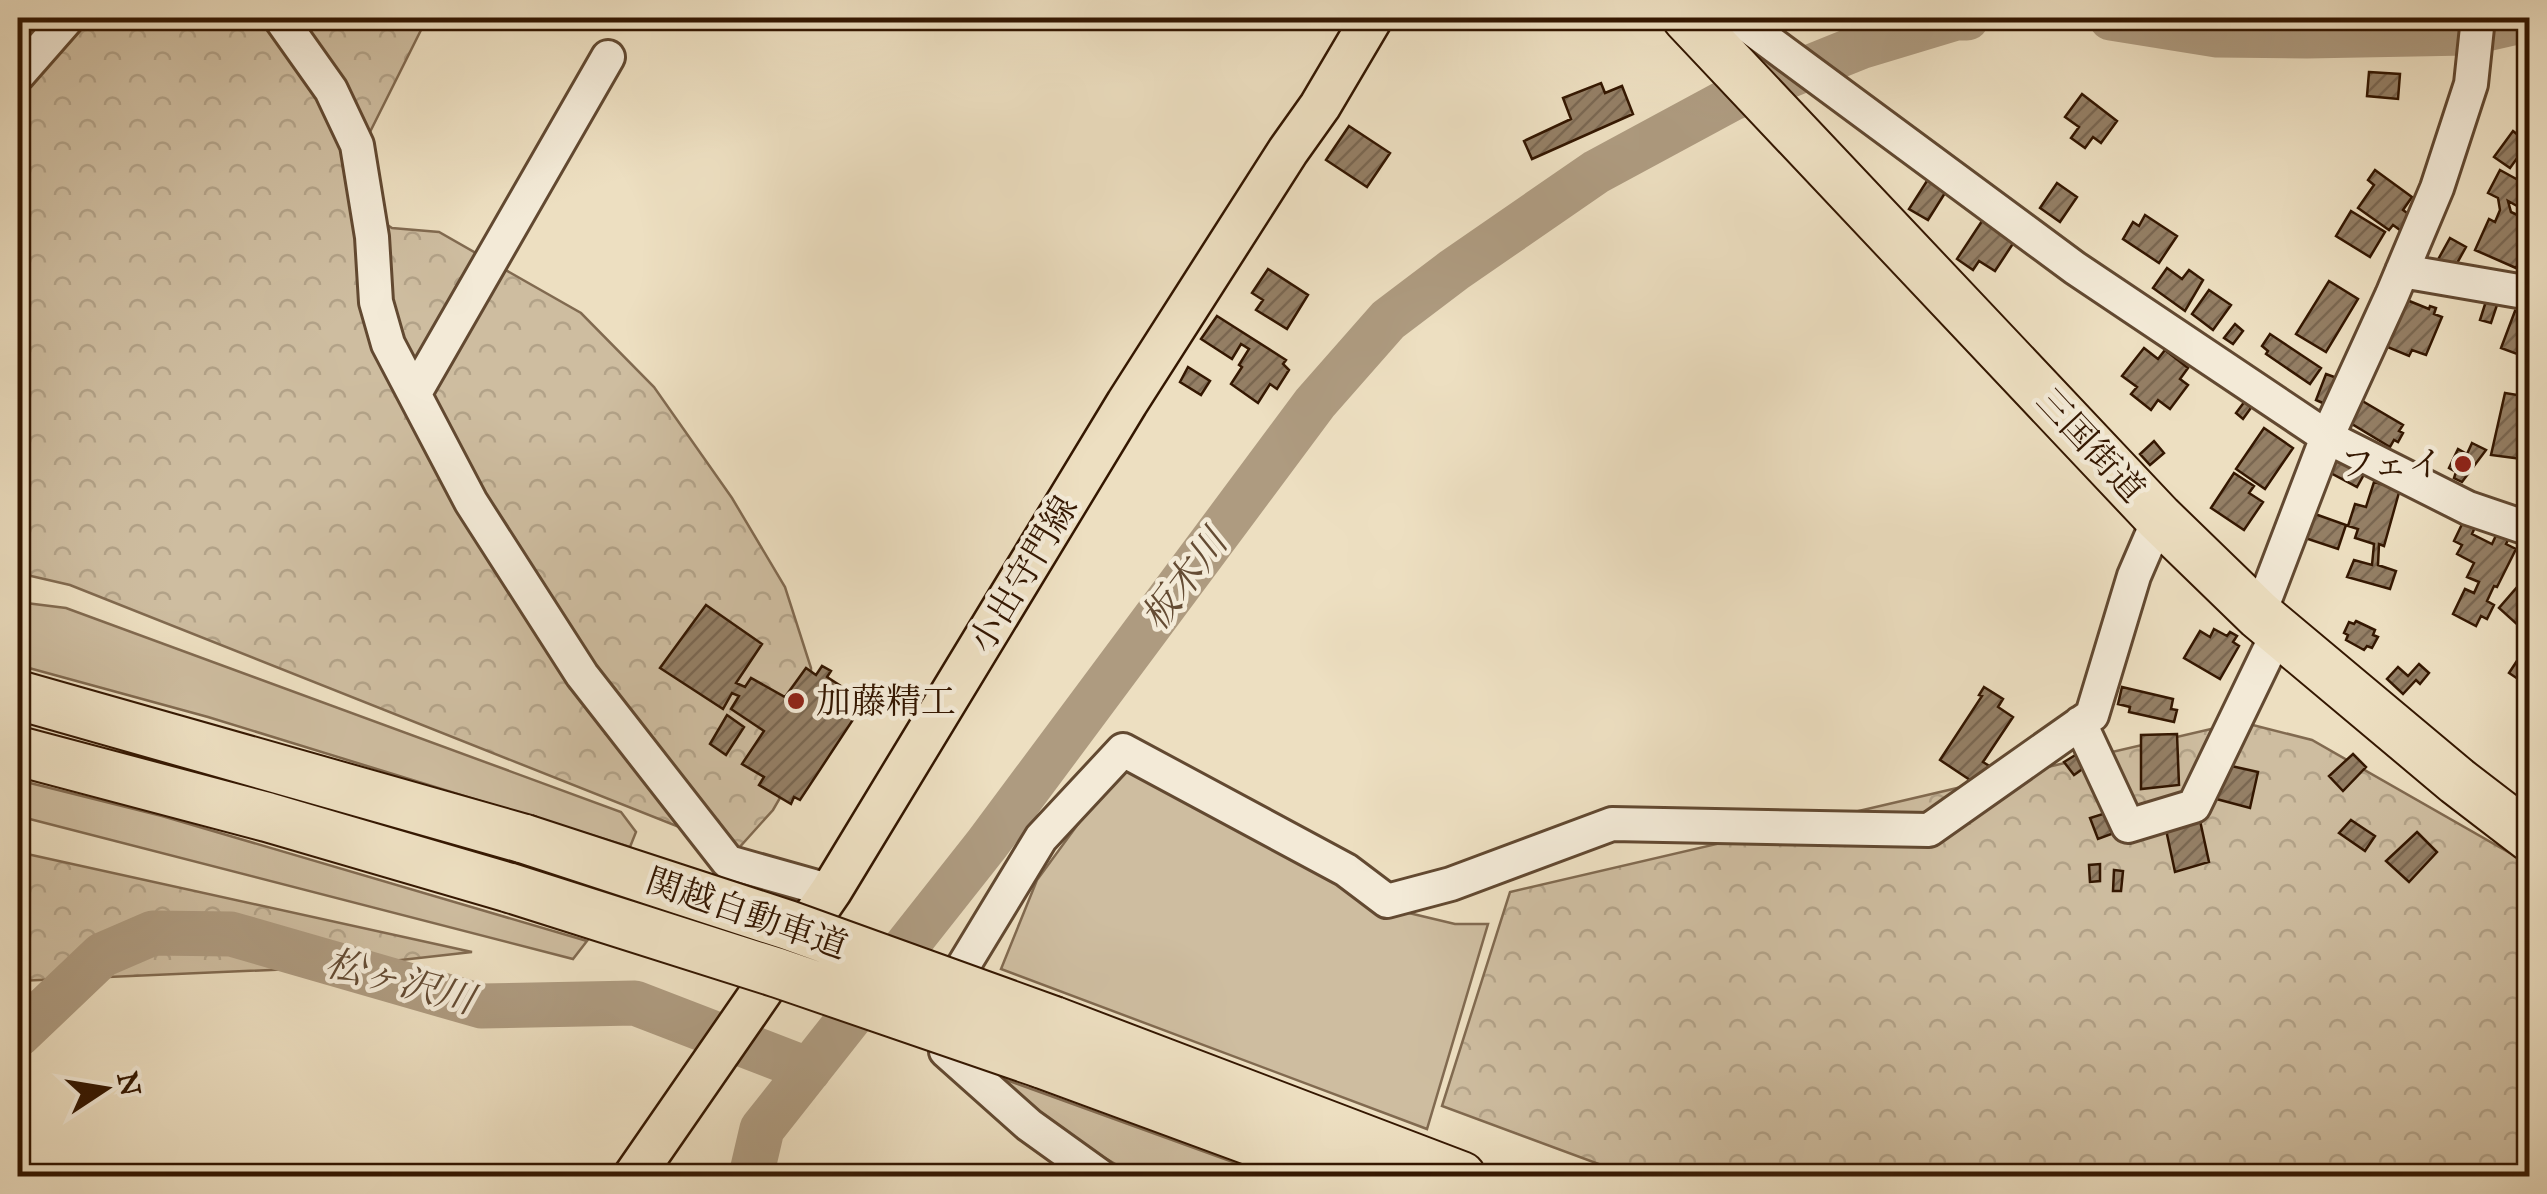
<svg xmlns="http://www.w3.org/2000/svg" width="2547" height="1194" font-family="'IM FELL Great Primer','Noto Serif JP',serif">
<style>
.green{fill:#cebda0;stroke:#816a50;stroke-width:2.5}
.forest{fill:url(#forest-crowns);stroke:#816a50;stroke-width:2.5}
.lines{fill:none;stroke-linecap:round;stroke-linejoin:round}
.river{stroke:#ae9b80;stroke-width:45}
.building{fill:url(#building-hatch);stroke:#341701;stroke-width:2.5}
.minor-casing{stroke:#624931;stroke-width:38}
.major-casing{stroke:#341701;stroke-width:45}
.highway-casing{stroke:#341701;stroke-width:52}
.minor{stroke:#f3ead7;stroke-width:32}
.major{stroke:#eddfc1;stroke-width:40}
.highway{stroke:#eddfc1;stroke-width:48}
.highway-bridge-casing{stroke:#341701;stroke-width:52;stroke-linecap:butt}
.highway-bridge{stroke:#eddfc1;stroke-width:48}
.poi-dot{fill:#8f2418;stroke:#f3ead7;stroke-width:4}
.labels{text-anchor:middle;stroke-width:9;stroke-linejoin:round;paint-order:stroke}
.street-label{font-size:35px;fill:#341701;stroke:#f3ead7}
.poi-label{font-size:35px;fill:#341701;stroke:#f3ead7;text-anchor:end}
.water-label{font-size:38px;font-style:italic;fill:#654c34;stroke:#f3ead7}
</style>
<defs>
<pattern id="forest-crowns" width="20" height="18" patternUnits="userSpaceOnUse" patternTransform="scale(2.5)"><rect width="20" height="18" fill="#cebda0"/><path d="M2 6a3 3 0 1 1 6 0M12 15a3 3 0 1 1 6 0" fill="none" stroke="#b2a288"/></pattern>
<pattern id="building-hatch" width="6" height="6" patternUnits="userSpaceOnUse" patternTransform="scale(2.5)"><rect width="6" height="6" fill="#947f65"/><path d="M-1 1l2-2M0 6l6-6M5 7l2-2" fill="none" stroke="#7a6751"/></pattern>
</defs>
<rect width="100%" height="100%" fill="#eddfc1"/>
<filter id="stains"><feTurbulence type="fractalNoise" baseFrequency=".002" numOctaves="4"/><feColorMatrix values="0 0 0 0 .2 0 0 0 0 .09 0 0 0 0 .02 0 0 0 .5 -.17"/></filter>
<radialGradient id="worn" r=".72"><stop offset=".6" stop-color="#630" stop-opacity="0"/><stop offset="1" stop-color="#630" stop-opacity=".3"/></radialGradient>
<path class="green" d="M18,602L66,608L621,812L636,832L630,847L208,717L18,665Z
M1125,760L1388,908L1455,924H1488L1427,1129L1001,969L1037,880Z
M18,780L162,816L587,941L573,959L18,816Z
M990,1074L1244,1166L1246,1176H1136L1009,1102Z"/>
<path class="forest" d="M18,18H427L359,154L366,211L392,228L439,232L581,313L654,387L732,498L785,587L811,668L810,746L773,810L737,850L70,585L18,573Z
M2241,722L2312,740L2529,864V1176H1631L1442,1106L1510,892Z
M18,852L472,952L339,967L18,981Z"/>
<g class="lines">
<path class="river" d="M2111,18L2217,35L2307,36L2468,33L2530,19
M18,1035L102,955L153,933L231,934L481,1006L635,1003L809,1070
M751,1176L762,1129L987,844L1315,403L1388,320L1454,270L1596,172L1733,98L1860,47L1956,18H1967"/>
</g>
<path class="building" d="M2369,72L2400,74L2398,99L2367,96Z
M1601,83L1605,93L1622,86L1633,114L1532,159L1524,141L1571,119L1563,98Z
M2082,94L2117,121L2101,143L2093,137L2085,148L2071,138L2079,127L2065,117Z
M1349,126L1390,153L1367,187L1326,160Z
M2513,131L2528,143L2510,168L2494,157Z
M2375,170L2412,197L2403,210L2414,218L2404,233L2393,225L2389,230L2358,208L2374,185L2368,180Z
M2500,170L2529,186L2519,207L2508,201L2511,212L2530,221L2526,236L2530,238L2516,268L2475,250L2489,219L2495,222L2500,210L2498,198L2488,193Z
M1932,173L1950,185L1928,220L1909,209Z
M2057,183L2077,197L2060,222L2040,208Z
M2351,211L2385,232L2370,257L2336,236Z
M2145,215L2177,236L2159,263L2123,239L2133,222L2139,226Z
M1984,218L2016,239L1995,271L1979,261L1973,270L1957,259Z
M2450,238L2466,247L2451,274L2435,265Z
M2167,268L2182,279L2189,270L2203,280L2185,311L2153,288Z
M1268,269L1308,295L1287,329L1256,310L1263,300L1252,293Z
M2329,281L2358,299L2326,352L2296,334Z
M2209,290L2231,305L2213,330L2192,314Z
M2397,296L2429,309L2430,306L2436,308L2434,314L2442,317L2426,355L2412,350L2409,356L2378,343Z
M2486,301L2497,305L2491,323L2480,320Z
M2515,311L2530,317L2517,354L2501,348Z
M1217,316L1286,360L1283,364L1289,370L1277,389L1270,384L1258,403L1231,384L1242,367L1239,365L1249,349L1241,344L1232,359L1201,339Z
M2235,324L2243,331L2233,344L2224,338Z
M2270,334L2321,368L2310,384L2266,354L2268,351L2262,346Z
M2144,348L2158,359L2165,350L2188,368L2180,379L2188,385L2170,409L2158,400L2151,410L2131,394L2137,387L2122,376Z
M1188,367L1210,381L1201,395L1180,382Z
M2326,374L2337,378L2325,404L2316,400Z
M2251,393L2258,398L2243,419L2236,413Z
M2505,393L2530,397V460L2491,455Z
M2359,399L2403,425L2399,431L2403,433L2398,442L2394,440L2390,447L2347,421Z
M2264,428L2293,448L2265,489L2236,469Z
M2154,441L2164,453L2150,465L2140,454Z
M2472,443L2486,450L2462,482L2454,478L2456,472L2449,468L2458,449L2467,454Z
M2338,453L2367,469L2357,487L2327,471Z
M2234,473L2254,486L2249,493L2263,502L2244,530L2211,508Z
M2374,482L2400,489L2384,546L2379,544L2378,565L2396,571L2390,589L2347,577L2354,560L2372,565L2374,544L2355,538L2358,529L2348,526L2355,504L2366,507Z
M2315,514L2346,525L2338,549L2305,538Z
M2464,520L2476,525L2472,534L2492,544L2498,531L2510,536L2506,544L2516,549L2497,587L2494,586L2487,601L2494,605L2487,619L2481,616L2476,626L2453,614L2465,589L2474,593L2479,582L2467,577L2474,563L2457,554L2462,545L2454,541Z
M2518,586L2530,596L2528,627L2523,623L2520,627L2499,608Z
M706,605L762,644L736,683L745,687L751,678L785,697L806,668L816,675L822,666L831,671L827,677L841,686L837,691L862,706L800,800L794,797L791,804L759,785L764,777L742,764L764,731L731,709L739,696L732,693L723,709L660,668Z
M2356,621L2375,630L2373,635L2378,637L2372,648L2367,646L2364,650L2346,640L2348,635L2344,633L2349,622L2354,624Z
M2214,629L2227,636L2230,632L2237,636L2233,642L2239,646L2220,679L2184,658L2200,631L2210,637Z
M2530,641V687L2509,673Z
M2419,664L2429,673L2420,684L2416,680L2403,694L2387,679L2398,667L2408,676Z
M1984,687L2003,699L1998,707L2013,717L1983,762L1994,769L1982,788L1940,760L1982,696L1979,695Z
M2122,687L2173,699L2171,709L2177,710L2174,722L2129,712L2130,707L2118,704Z
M727,715L744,727L726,755L710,744Z
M2177,734L2179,785L2141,789V735Z
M2082,751L2091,763L2074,775L2064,762Z
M2353,754L2366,767L2343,791L2329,776Z
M2218,763L2258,772L2250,808L2209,797Z
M2106,813L2114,833L2098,839L2090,818Z
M2199,816L2209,862L2175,872L2165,825Z
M2351,820L2375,836L2365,851L2339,833Z
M2417,832L2437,852L2409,882L2386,861Z
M2100,864V881L2090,882L2089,865Z
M2114,870L2123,871L2121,891H2113Z"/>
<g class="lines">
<defs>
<path id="minor" d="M280,18L331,90L357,145L372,237L376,302L388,344L471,502L582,675L728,862L831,891
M1737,18L2075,268L2327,437L2468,508L2530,529
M18,75L68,18
M2402,271L2530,293
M415,393L608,57
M2259,615L2327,437L2392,295L2437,188L2471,84L2478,18
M2080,723L2128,826L2194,806L2278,632
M1100,1176L1029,1125L946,1051L956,978L1041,838L1123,750L1346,870L1387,901L1451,884L1612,824L1929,830L2092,715L2134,576L2159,518"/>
<path id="major" d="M634,1176L831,891L1127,403L1288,151L1320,106L1372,18"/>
<path id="highway" d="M1687,18L2159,518L2259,615L2457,781L2530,837
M18,695L525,839
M18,751L267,817L510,888
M1054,1021L1461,1176
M1040,1063L1347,1176"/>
</defs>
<use href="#minor" class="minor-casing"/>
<use href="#major" class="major-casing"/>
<use href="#highway" class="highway-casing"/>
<use href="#minor" class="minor"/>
<use href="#major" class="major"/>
<use href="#highway" class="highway"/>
<defs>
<path id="highway-bridge" d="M525,839L788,925L1054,1021
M510,888L778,973L1040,1063"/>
</defs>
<use href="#highway-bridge" class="highway-bridge-casing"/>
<use href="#highway-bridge" class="highway-bridge"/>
</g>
<g class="poi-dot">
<circle cx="2463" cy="464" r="10"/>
<circle cx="796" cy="701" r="10"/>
</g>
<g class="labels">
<g class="street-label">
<text transform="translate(2091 445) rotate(47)" y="12">三国街道</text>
<text transform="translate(1023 574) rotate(-59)" y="12">小出守門線</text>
<text transform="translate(747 913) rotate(19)" y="12">関越自動車道</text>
</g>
<g class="poi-label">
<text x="2443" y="476">フェイ</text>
<text x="816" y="713" text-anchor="start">加藤精工</text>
</g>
<g class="water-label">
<text transform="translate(1184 580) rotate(-53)" y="13">板木川</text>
<text transform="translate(400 981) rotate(15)" y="13">松ヶ沢川</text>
</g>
</g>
<rect width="2547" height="1194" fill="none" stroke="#eddfc1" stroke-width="60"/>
<rect x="20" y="20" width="2507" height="1154" fill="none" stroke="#341701" stroke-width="5"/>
<rect x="30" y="30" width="2487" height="1134" fill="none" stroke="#341701" stroke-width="2.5"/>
<g transform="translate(105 1089) rotate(78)" stroke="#f3ead7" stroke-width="8" paint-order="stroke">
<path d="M0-8L18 38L0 25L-18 38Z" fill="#341701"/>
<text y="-15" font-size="28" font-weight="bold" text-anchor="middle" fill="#341701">N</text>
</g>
<rect width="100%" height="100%" filter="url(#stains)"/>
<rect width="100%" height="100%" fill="url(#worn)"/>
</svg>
